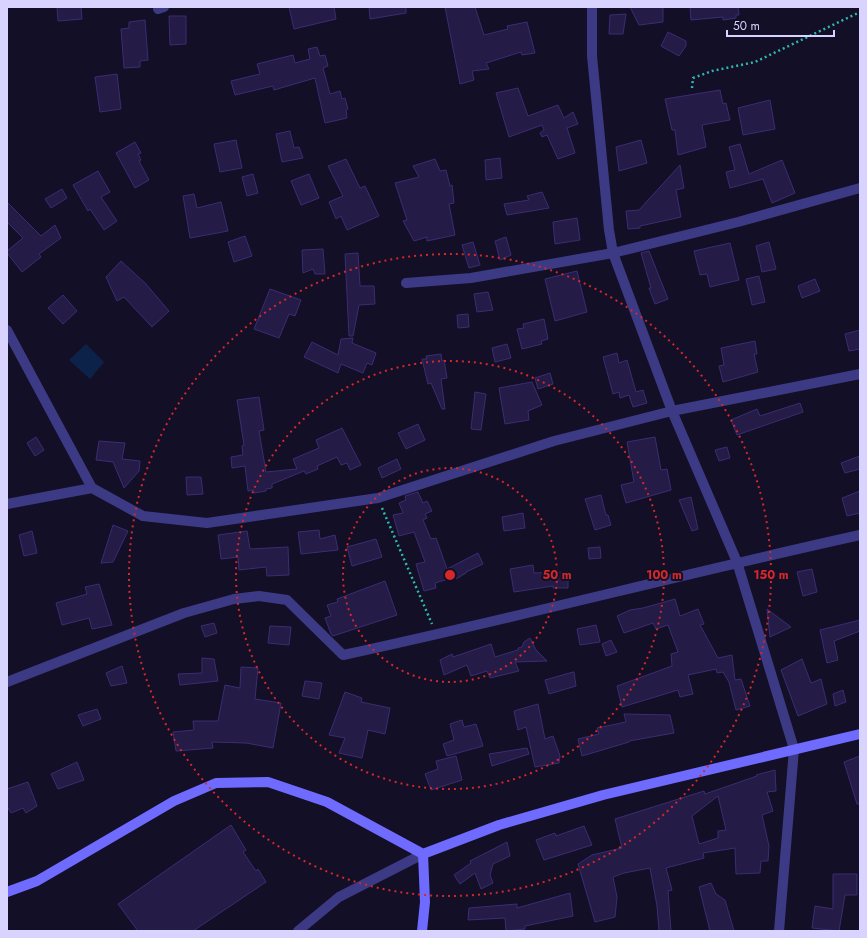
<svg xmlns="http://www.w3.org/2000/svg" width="867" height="938" font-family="Jost,sans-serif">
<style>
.water{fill:#0c2248}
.building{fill:#241b47;stroke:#3b2d73;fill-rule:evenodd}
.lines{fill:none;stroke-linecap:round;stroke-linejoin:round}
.path{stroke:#2fb8b0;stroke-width:2.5;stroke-dasharray:2 3;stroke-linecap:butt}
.street{stroke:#3d3a85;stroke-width:10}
.secondary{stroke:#6f6bff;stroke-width:10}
.ring{fill:none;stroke:#d62828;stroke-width:2;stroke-dasharray:2 4}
.centre{fill:#d62828;stroke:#130f26;stroke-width:2}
.ring-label{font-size:12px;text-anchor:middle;font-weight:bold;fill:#d62828;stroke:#130f26;stroke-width:4;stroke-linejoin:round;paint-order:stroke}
</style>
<rect width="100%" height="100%" fill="#130f26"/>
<path class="water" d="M86,344L104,362L90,379L69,360Z"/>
<path class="building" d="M57,7H81L82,19L58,21Z
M289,7H334L336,19L294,29Z
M369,7H406V13L370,19Z
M445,7H475L484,35L508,29L507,26L527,22L535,53L522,55L521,52L486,63L489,69L472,71L474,80L460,84Z
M630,7H663V22L639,25Z
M690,7H738L739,15H736V18L723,20V17L691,20Z
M626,14L623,34H609L610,15Z
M169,16H186V44L170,45Z
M145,20L148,60L140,61V67L124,68L121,29L129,28V22Z
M668,32L686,41V46L679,56L661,46Z
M317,47L320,56L325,55L328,66L323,68L330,94L340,91L342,99L345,98L348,109L346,110L347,118L325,123L315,78L274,90L273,86L235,95L231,81L260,74L257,64L293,55L295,63L310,59L308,49Z
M117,74L121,109L100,112L95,77Z
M518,88L528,116L558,105L564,118L573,112L578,124L567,128L575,153L558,159L547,135L542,137L540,133L544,130L542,125L509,137L496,93Z
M720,90L723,104L726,103L730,120L702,125L706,147L678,155L675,130H672L665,99Z
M770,100L775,129L743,135L738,108Z
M290,131L294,148L299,147L303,158L282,162L276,134Z
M236,140L242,168L220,172L214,144Z
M641,140L647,163L619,171L616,147Z
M135,142L141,153L138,154L141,160L139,161L149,180L135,188L116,153Z
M740,144L749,174L782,160L795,193L772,203L763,179L730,188L726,172L735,170L729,147Z
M500,158L502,178L486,180L485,160Z
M346,159L360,188L365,186L379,216L347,230L341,216L336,219L329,202L343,196L328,166Z
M435,159L440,171L446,170L450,186L452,185L454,203L449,204L455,235L427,241V237L414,241L403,221L407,220L395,183L419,177L413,166Z
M680,165L684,188L676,190L681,217L640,226V228L628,229L626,211L639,210Z
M98,171L110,192L101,197L117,221L104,230L90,209L88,211L73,185Z
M253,174L258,193L247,196L242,177Z
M309,174L319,198L301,205L291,181Z
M62,189L67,198L51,208L45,199Z
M542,192L549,208L507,215L504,204L529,200L527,196Z
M194,194L197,208L221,202L228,231L190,238L183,196Z
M7,202L41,236L55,225L61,238L39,254L41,257L22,272L7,253V251L23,238L7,222Z
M577,218L580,240L555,244L553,222Z
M245,236L252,256L234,262L228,242Z
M506,237L511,255L500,260L495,241Z
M473,242L480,265L469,268L462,245Z
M769,242L776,269L762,272L756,246Z
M730,243L739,280L710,287L707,274L700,275L694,251Z
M323,249L325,274H315L313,269L303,273L302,250Z
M649,251L668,299L655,304L649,288H651L641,253Z
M358,253L360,286H374L375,304L359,305L353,336H349L345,254Z
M121,261L145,283L169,311L152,327L124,297L117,301L106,277Z
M577,271L587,312L555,321L545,279Z
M759,276L765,302L752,305L746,279Z
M815,279L820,291L802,298L798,286Z
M270,289L301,300L295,316L289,314L279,338L254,329Z
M488,292L493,310L477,312L474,294Z
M63,295L77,311L63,324L48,308Z
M468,314L469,327L458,328L457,315Z
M544,319L548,339L541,341L542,344L522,349L517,329L524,328L523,324Z
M860,330V349L849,351L845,334Z
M353,338L352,343L376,353L372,365L367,363L363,373L341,364L338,373L304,357L312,342L338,355L341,339Z
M755,341L757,354H754L758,372L723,382L719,366L724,365L721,348Z
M507,344L511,358L495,362L492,348Z
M617,353L619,363L627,360L636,392L643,390L647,403L633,407L629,395L620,398L619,392L613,394L603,357Z
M441,354L442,361L444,360L447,378L441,379L445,409H442L431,383L428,384L422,359H427L426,356Z
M550,373L553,384L538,389L535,378Z
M532,382L542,405L528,411L529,420L505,424L499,388Z
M475,392L486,394L481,430L471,429Z
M259,397L264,430L259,431L266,472L297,469L293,459L319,448L316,440L342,428L361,465L350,470L347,463L341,465L337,457L317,466L318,469L306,474L304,471L272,484V488L266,489V491L254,493V490L248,491L245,466L232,468L231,457L243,455L242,446L244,445L237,400Z
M800,403L803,412L737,435L731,420L757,409L760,416Z
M418,424L425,440L406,449L398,433Z
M36,437L44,450L35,456L27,443Z
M655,437L661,470L667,469L671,490L626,503L621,485L634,482L627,442Z
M99,441L125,443L122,459L140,461L139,471L124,488L113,462L96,460Z
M727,447L730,458L719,461L715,450Z
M860,456V469L845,473L841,463Z
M397,459L401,469L382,478L378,468Z
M186,477H201L203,494L187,495Z
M860,491V513L847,516L842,498Z
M418,492L423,503L427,501L432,511L425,514L427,518L423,520L431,539L436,538L447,569L478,553L483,564L466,572V573L456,579L455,577L435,583L436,588L424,591L416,564L425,562L414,532L399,536L393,515L403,513L399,503L406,500L405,496Z
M601,495L606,515H608L611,525L595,530L585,499Z
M691,497L698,529L692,531L679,500Z
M523,513L525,528L504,531L502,517Z
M113,525L128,531L113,562L101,563Z
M319,530L320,539L335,535L338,550L301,554L298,532Z
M32,531L37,553L24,556L19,535Z
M247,531L250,549L288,547L289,575L267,576L266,567L239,570L238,557L221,559L218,535Z
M376,539L382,557L352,566L347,547Z
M600,547L601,558L589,559L588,548Z
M533,565L534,573L568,572V588H553V586L514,592L510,569Z
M812,569L817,592L803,596L797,572Z
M385,581L397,615L333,636L331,634L325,618L331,616L327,605L338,602L337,599Z
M99,584L112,625L92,629L89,618L62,625L56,603L87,594L85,587Z
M675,599L680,616L698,609L704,624L700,625L718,658L732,655L735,680L741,679L750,706L736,710L729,682L723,672L717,673L716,669L688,675L693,694L680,697L678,690L622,707L617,686L672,666L671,654L678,652L668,625L656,629L653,623L624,633L617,616L630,610L643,608Z
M767,609L791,627L770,637Z
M860,620V631L834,641L838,660L827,663L820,630Z
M214,623L217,633L205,637L201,626Z
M596,625L600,642L580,645L577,629Z
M270,626L291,627L289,645L268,643Z
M530,638L536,650L547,661L515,662L519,671L490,678L487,671L471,676L467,665L444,675L440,660L452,654L453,657L491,644L495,657L518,650V648L522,647L524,642Z
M611,640L617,652L606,656L602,644Z
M202,658L214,659L218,681L180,685L178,674L202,673Z
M802,659L811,683L821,679L827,704L798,716L781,670Z
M122,666L127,683L111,686L106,673Z
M241,667L258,668L255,699L281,703L273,748L246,743L212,742L213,748L176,751L173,732L194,730L193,721H218L225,685L240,688Z
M573,672H574L576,686L549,694L545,680Z
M305,681L322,683L319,699L302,696Z
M843,690L846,702L835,706L833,694Z
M345,692L362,698L361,702L390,708L385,734L368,730L362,758L339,753L345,738L329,735Z
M538,704L545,739L553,736L560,756L559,763L535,767L526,727L518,730L514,711Z
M97,709L101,719L83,726L78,715Z
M624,714L670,715L674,733L629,741V742L582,756L578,739L599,734L597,728L626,722Z
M462,720L464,727L476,724L483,746L447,756L443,744L454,740L450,724Z
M527,748L529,754L492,766L489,754Z
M456,756L462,780L431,790L425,774L438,769L436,761Z
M860,756V804H857L844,762Z
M77,762L84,780L58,789L51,774Z
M775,770L776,791L767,792L773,811L762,815L769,846L768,861H761L760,873L736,874L735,848L703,853L704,858L666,868L672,890L668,891L671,931H659L657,906L650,868L624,873L613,877L617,897L615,917L595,922L578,864L592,855L622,848L615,819L704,791L705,794L757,776L756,775ZM718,796L726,830L718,831V838L699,844L692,816Z
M28,782L37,806L26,813L23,808L11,813L7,806V789Z
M231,825L246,850L243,852L256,871L258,869L266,882L193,931H138L118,904Z
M584,826L592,845L544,860L536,840L555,833L556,836Z
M507,842L510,856L493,864L490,875L493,883L481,889L475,873L460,884L454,875L471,863L470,861Z
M833,874H857V895H845L839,931L812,928L815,906L833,909Z
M711,883L716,894L725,900L734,931H710L699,887Z
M570,893L573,916L525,926V929L506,931L505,918L468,920L469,908L517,904V908Z"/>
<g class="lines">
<path class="path" d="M692,88L693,78L712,71L755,62L860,12
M382,508L432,624"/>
<path class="street" d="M592,7V56L609,230L613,253L672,411L737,562L794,749L779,931
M158,9L164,7
M406,283L471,278L613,253L738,222L860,188
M7,330L92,488
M7,504L92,488L143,516L207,523L378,498L554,441L672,411L860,374
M7,682L184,613L234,599L259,596L287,600L343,655C516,618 687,573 860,535
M298,931L339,897L423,854"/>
<path class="secondary" d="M7,892L37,881L174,801L216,783L268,782L327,802L423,854
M422,931L425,902L423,854L499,825L603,795L860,734"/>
</g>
<g class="ring">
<circle cx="450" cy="575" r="107"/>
<circle cx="450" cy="575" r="214"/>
<circle cx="450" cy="575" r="321"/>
</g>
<circle cx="450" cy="575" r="6" class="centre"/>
<g class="ring-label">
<text x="557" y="579">50 m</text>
<text x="664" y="579">100 m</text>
<text x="771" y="579">150 m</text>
</g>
<rect width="867" height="938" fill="none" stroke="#d9d4ff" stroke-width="16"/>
<path d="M727 30v6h107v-6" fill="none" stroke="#d9d4ff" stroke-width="2"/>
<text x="733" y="30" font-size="12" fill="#d9d4ff" stroke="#130f26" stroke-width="3" paint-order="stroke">50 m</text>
</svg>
